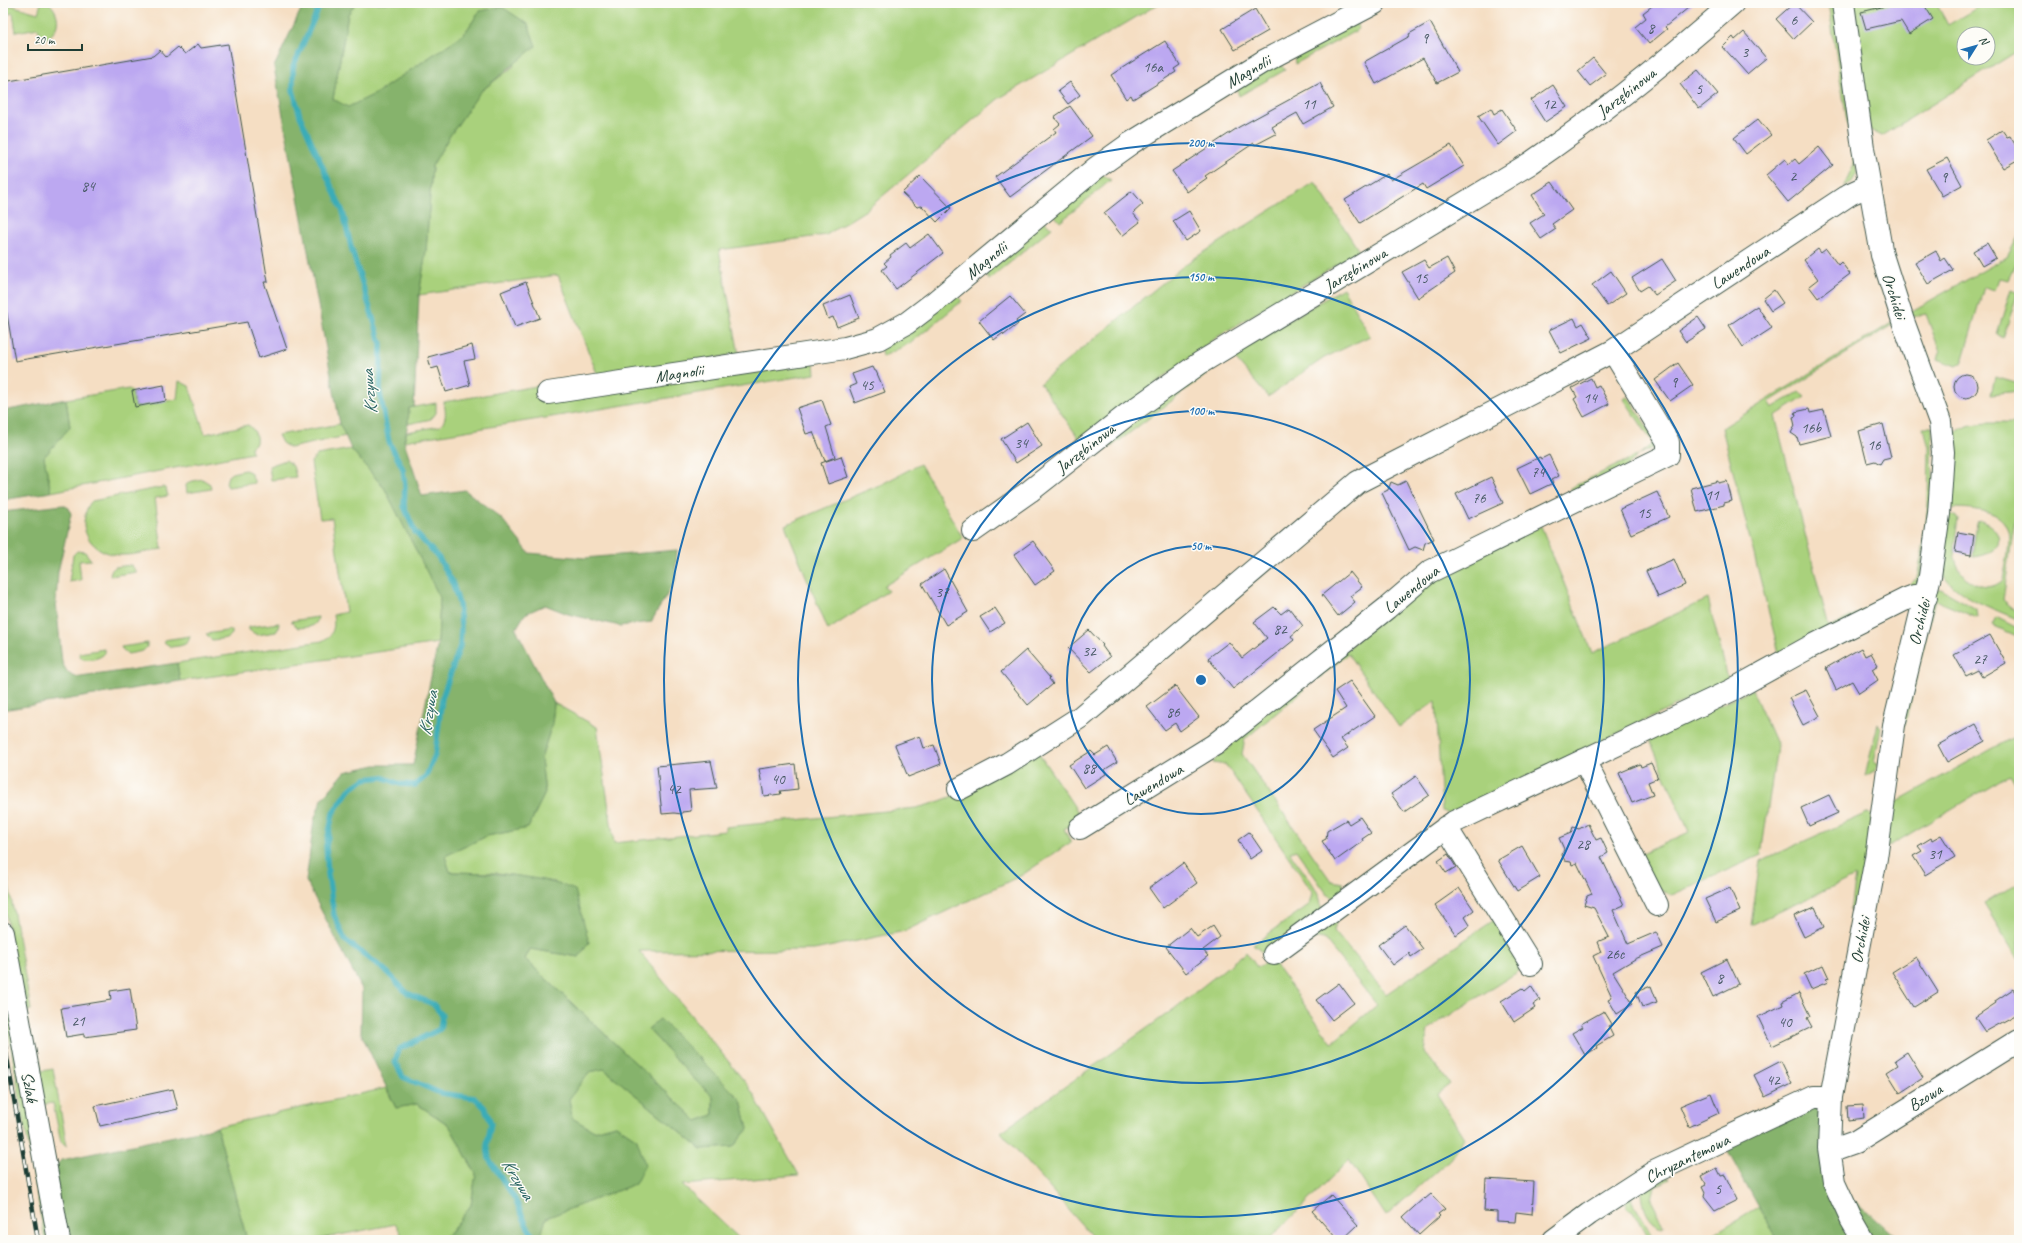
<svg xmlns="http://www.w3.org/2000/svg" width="2022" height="1243" font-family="Caveat,sans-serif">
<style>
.green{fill:#a9d17c;stroke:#648758;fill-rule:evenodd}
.forest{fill:#86b36c;stroke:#527850}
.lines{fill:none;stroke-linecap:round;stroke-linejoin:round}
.stream{stroke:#3bacb7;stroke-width:5.5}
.building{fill:#bca8f1}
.minor-casing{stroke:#3f5549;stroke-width:24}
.minor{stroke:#fff;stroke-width:22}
.rail-casing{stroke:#1f3d34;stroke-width:4.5}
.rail{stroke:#fdfcf7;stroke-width:3;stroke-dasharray:9;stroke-linecap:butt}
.ring{fill:none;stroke:#1f6fb2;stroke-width:2}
.labels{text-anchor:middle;stroke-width:3;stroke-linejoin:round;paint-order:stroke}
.number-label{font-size:15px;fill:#465863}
.street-label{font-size:17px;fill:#1f3d34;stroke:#fdfcf7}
.water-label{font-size:18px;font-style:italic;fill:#296462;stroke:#fdfcf7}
.centre{fill:#1f6fb2;stroke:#fdfcf7;stroke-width:2}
.ring-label{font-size:12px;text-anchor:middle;font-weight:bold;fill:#1f6fb2;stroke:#fdfcf7;stroke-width:3;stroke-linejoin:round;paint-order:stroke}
</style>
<rect width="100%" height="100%" fill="#fdfcf7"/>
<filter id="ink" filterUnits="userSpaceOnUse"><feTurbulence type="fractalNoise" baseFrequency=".025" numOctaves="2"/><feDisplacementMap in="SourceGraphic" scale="8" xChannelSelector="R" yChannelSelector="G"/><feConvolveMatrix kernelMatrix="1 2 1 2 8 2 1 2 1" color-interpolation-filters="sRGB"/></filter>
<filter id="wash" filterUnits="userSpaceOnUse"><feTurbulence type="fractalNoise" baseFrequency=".012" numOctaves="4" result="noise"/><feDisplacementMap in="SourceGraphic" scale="16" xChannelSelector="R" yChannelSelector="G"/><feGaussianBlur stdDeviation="0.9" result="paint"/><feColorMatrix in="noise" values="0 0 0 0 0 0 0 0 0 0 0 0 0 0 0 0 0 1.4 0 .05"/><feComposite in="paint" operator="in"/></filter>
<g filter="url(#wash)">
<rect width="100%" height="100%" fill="#f5dec3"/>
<path class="green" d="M3,3L38,13L41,3H49C63,16 59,35 41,41L38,28L16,32L13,13L3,15Z
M356,3H1160L998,99L866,210L826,235L719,250L739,354L598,376L558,275L419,295L426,251L432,166L449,137L480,92L514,66L480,11L464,34L375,94L348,108L333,99L348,14Z
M1828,3H1834L1857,173L1852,182L1844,186L1854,165Z
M1857,3H1936L1948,25L1985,3H2019V50L1882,136L1870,130L1851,7ZM1964,34H1988V58H1964Z
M1354,19L1359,29L1295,64L1294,52Z
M1278,62L1285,70L1239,96L1236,86Z
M1100,174L1111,180L1060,222L1052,212Z
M1315,182L1359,251L1217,337L1080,440L1040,383L1187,263Z
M1043,220L1052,228L989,280L984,269Z
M2019,235V256L2008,280L1999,278L1995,290L1984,287L1962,362L1956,366L1938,359L1940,352L1926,314L1912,317L1910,312L2007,257Z
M1343,288L1370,336L1324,358L1268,397L1232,355Z
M2011,289L2018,292L2003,338L1997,334Z
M955,294L962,301L912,342L882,357L880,344Z
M1893,322L1895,323L1769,402L1772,408L1799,392L1805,397L1775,416L1829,628L1907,587L1917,578L1923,549L1928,504L1929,447L1923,427H1932L1933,501L1919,582L1911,589L1781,656L1449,813L1442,811L1436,701L1399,727L1348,654L1319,678L1318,674L1429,578L1541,526L1592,653L1708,599L1728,679L1779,653L1722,428Z
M814,363L815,374L404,441L407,432L440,426C448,418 445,411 444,402L537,386L546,400Z
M1210,364L1216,367L1111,447V437Z
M1995,377L2019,384V391L1991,394Z
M179,381L189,386L205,434L248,425C255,430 257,435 256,443L251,447L252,453L51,492L44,457L70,427L66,399L129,389L132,391L135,407L177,399Z
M1626,397L1629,398L1657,443L1655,447L1640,454L1620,472L1573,491L1570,488L1640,454L1653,443L1624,399Z
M436,403V413L431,419L408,424L409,408Z
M2016,423L2019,425V494L2003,600L2019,613V620C1995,609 1954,596 1941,572L1949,513L1958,518C1956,540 1949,553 1961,572C1967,580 1971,583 1981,586C1990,588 1996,586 2003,580C2007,552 2021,518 1983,511C1971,509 1962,507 1949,509L1953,436C1965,419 1997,424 2016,423Z
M340,424L346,436L290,448L282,443L278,435Z
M351,449L385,489L440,597L438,643L180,681L177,663L322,641C334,635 335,627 333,615L346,612L332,518L320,519L311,462L317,455Z
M286,460L293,466L296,477L271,480L269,466Z
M920,464L963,538L884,586L888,591L828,630L785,525L882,484Z
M245,470L250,472L255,483L228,487L226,483L228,476L232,473Z
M202,479L210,484L211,489L187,493L186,485L189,482Z
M163,487L166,489L168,496L155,498L162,549C138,553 112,563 92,543C87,537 84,531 84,523C85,515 86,507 92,501Z
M1979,520C1984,522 1990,525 1993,528C2009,546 1987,556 1972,557L1977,522Z
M77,551L85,552L91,560L79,561L81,580L69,582L73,555Z
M131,565L137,572L110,576L111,571L115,567Z
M1936,589H1941L1976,609L1977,618L1935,600L1902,736L1890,805L2019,734V789L2010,774L1886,848L1884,845C1893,758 1912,674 1934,590Z
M318,617C317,628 307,627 298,628L291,621Z
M1996,617L2019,629V637L1992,625Z
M279,623L278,629L276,632L257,635L249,630V627Z
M232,630V634L228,638L212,640L206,634Z
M190,636C189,646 179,646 171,647L164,642V640Z
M147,643V647L143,651L128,654L122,649L121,647Z
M104,649V654C99,659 88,661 81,658L79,653Z
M1299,687L1304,690L1245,739L1242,754L1331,881L1343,883L1345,894L1335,899L1327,894L1296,850L1290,852C1300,870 1324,890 1321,912L1266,952H1262L1253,945L1310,904L1313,893L1226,765L1213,763L1215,759L1231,747L1235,735Z
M1752,690L1777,746L1761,855L1672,895L1655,886L1640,855L1689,832L1649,738Z
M554,703L597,727L614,843L725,831V827L916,808C960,798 998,773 1037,751L1082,818L1064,829L1071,842L1022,875L905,931L814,950L639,951L749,1087L799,1175L682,1185L741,1240H544L541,1236L545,1218L635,1184L637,1139L616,1125L594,1131L572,1118L569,1099L589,1072L604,1069L701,1149L733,1147L748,1129L741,1100L660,1019L648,1029L692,1077L713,1096V1115L697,1121L525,959L530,949L579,957L589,942L555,882L498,873L450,872L445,856L487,836L528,828L545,793L541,759L552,724Z
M1878,724L1881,727L1874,763L1877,764L1876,770L1865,776Z
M1867,813L1872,815L1866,869L1857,904L1850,910L1855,876L1751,925L1760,861Z
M3,852L31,1010L23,1012L3,898Z
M2019,882V958L2018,959L1984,904Z
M1337,917L1334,931L1386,994L1497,918L1520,953L1519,971L1428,1029L1425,1053L1450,1084L1437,1094L1464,1138L1450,1159L1386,1216L1349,1160L1268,1240H1095L1001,1132L1174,1009L1246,952L1257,967L1271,961ZM1311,937L1324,939L1377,1005L1332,1043L1275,964Z
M3,969L55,1240H45L3,1002Z
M40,1059L42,1071L53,1069L67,1146L61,1142L53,1103L39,1105L36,1061Z
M386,1088L396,1108L417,1104L449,1125L476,1174L471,1205L451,1232L440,1240H404L396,1224L314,1240H247L217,1127Z
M1661,1177L1670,1179L1654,1187L1651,1200L1665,1226C1648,1225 1641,1203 1642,1188Z
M1630,1196L1655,1240H1649L1633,1211L1628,1208L1625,1199Z
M1759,1207L1777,1240H1703Z"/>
<path class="forest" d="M304,3H356L348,14L333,99L348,107L375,94L464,34L480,11L502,7L528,24L536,46L480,92L449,137L432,166L426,251L419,295L414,407L409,408L408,424L404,441L422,496L465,490L502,519L529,553L585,558L677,550L675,581L651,622L620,626L568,614L545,605L525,614L516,629L554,703L552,724L541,759L545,793L528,828L487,836L445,856L450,872C492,873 536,874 575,890L589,942L579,957L530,949L525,959L697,1121L713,1115V1096L692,1077L648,1029L660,1019L741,1100L748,1129L733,1147L701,1149L604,1069L589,1072L569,1099L572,1118L594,1131L616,1125L637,1139L645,1165L635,1184L546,1218L541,1236L544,1240H440L451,1232L471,1205L476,1174L449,1125L417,1104L396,1108L361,1033L362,989L306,881L314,820L322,799L345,772L375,765H413L438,643L440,598L385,489L351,449L340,424L274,67Z
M66,399L70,427L44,457L51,492L3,500V411Z
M63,505L69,508L71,514L58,572L56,602L62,662C66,671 70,678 81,677L177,663L180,681L3,710V512Z
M1807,1106L1816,1108L1820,1114L1855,1240H1777L1728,1151L1739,1138Z
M217,1127L247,1240H67L54,1174L57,1164L62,1160Z
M1857,1202L1897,1238L1905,1240H1870L1850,1204Z"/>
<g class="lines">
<path class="stream" d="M321,3L293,67V90L300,116L343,212L351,247L381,344L380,393L389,442L403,469L405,486L404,506L415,532L438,557L452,581L459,604L461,627L460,646L442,698L435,755L426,776L415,785L400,784L382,777L365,779L349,790L333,813L326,846L328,874L334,915L345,940L386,971L407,993L433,1004L442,1015L440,1029L399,1049L395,1062L403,1077L440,1093L475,1098L485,1108L491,1123L487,1145L489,1159L515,1199L527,1226L536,1240"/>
</g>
<g id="blocks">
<path class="building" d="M1656,3H1694L1665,27L1667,29L1649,44L1635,27L1646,18L1643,13Z
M1794,3L1812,22L1794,39L1776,19Z
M1898,3H1923L1933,19L1909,34L1901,21L1866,29L1861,12Z
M1255,9L1268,31L1235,50L1222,29Z
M1430,22L1458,72L1437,83L1423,58L1376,84L1364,62L1410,36L1409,34Z
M1744,32L1766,58L1747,74L1723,47L1733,37L1735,40Z
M1165,41L1180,65L1174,69L1176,72L1133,99L1131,95L1126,99L1111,75Z
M198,44L201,48L228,44L268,282H264L287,349L259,358L247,322L15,361L3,291V82L153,56L160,50L166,57L178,47L185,54Z
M1593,58L1606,74L1590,86L1578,71Z
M1698,70L1718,94L1699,109L1680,84Z
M1070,82L1080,95L1068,104L1058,91Z
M1320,83L1333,107L1303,124L1297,113L1272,127L1276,134L1255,145L1254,143L1205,176L1207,178L1187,192L1172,171L1239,127Z
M1553,85L1567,107L1545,122L1531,100Z
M1070,106L1092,136L1010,197L995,177L1056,132L1054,129L1060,124L1054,117Z
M1491,108L1494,114L1502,109L1517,131L1498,145L1478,116Z
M1758,119L1771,135L1746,154L1734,138Z
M2002,130L2007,137L2010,136L2019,151V159L2003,168L1986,140Z
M1451,145L1464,166L1426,189L1423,184L1360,223L1345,200L1387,174L1391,180Z
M1819,147L1833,165L1788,202L1766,175L1785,159L1789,164L1795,159L1799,164Z
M1947,158L1962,185L1942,196L1926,169Z
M920,176L951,208L937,222L922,206L917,207L902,193Z
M1552,182L1572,210L1552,224L1556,229L1541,239L1530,223L1544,214L1532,195Z
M1132,191L1143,204L1133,213L1140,222L1122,236L1104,213Z
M1189,211L1201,231L1186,241L1173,221Z
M929,234L943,253L896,289L882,270L887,266L884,263L891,257L890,255L906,243L910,248Z
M1987,243L1996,258L1982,266L1973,251Z
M1818,249L1821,253L1826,249L1838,265L1841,262L1850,274L1818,298L1809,286L1818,279L1804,260Z
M1936,251L1941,261L1945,258L1953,270L1928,284L1915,263Z
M1447,258L1455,273L1418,298L1402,272L1424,260L1429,268Z
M1662,259L1676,281L1655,295L1648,286L1640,291L1632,278Z
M1611,271L1626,293L1607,306L1592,285Z
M526,282L540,318L515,327L501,292Z
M1774,290L1783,303L1771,311L1763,299Z
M850,295L859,318L837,327L833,317L828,319L823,306Z
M1010,296L1025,314L1016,321L1018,324L1004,335L1003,333L994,340L979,321Z
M1757,306L1772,328L1743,347L1729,325Z
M1698,317L1706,329L1686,342L1678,331Z
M1574,318L1578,326L1583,323L1592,338L1561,353L1549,330Z
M472,345L475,359L464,361L470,385L446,392L438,367L431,369L428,357Z
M1678,363L1693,385L1670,401L1655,380Z
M872,367L874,371H876L885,392L855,403L849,387L856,384L852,374Z
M1954 386a12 12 0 1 1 24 0a12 12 0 1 1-24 0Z
M1591,378L1595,387L1599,385L1609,404L1584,417L1574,399L1577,397L1572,388Z
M164,385L166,401L135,407L132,391Z
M822,400L831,425L826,427L835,457L825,461L813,432L806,434L797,408Z
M1809,409L1810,413L1824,410L1831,436L1799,444L1797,437L1791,433L1795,426L1793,417L1796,416L1795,412Z
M1027,422L1042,446L1016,463L1001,439Z
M1883,424L1891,457L1883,459L1880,464L1875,461L1867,463L1859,431Z
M1549,455L1559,476L1551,480L1553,483L1530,494L1517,468L1540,457L1541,459Z
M841,456L848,477L828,484L821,463Z
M1491,477L1503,503L1468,519L1456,494Z
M1406,481L1434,539L1425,543L1423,550L1415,547L1409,550L1382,493L1388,490L1391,482L1398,485Z
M1718,481V483L1727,481L1732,501L1724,503V505L1697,512L1691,488Z
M1657,492L1669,517L1631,534L1620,509Z
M1958,532L1974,535L1971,555L1955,552Z
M1033,541L1055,571L1035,585L1014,555Z
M1674,559L1685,585L1658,597L1646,571Z
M944,569L968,612L946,625L922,584Z
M1350,572L1362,587L1350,596L1355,602L1338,616L1322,595Z
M1274,607L1281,614L1289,608L1303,626L1291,636L1294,640L1233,689L1208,658L1229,642L1242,658L1267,638L1254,622Z
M995,608L1005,623L990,632L980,617Z
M1089,630L1103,645L1102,646L1110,657L1091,672L1068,648Z
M1990,635L2006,663L1982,677L1978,670L1966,676L1954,655Z
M1861,648L1865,656L1871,653L1878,665L1872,669L1878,680L1859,693L1852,681L1836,690L1826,668Z
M1026,650L1050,678L1049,679L1053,684L1028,705L1001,672Z
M1350,681L1375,716L1341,739L1348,748L1333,758L1313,730L1346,708L1335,691Z
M1175,686L1199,717L1180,731L1175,723L1165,730L1147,707Z
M1806,690L1820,716L1803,725L1789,698Z
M1976,724L1985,741L1947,762L1938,745Z
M920,736L924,748L934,745L941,764L908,777L895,745Z
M1108,747L1117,762L1104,770L1106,774L1084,788L1069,765L1091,751L1095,755Z
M711,761L717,788L689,790L691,811L682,812V814L674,813L662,814L657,766Z
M1651,763L1658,778L1648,782L1653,795L1632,803L1619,773L1640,764L1641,767Z
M795,764L798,789L780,791L781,794L764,796L759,769Z
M1416,776L1429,795L1404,812L1391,794Z
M1829,795L1838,813L1809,826L1801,808Z
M1360,817L1371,833L1362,839L1363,841L1335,861L1322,841L1326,839L1327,831L1346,820L1349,824Z
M1588,824L1596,840L1601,838L1608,853L1601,857L1624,905L1613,910L1628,944L1656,932L1663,947L1635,959L1613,972L1633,1004L1617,1014L1608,999L1612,997L1593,956L1601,952L1597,942L1609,937L1594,908L1584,905L1587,896L1592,894L1577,863L1572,865L1571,862L1565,861L1562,855L1564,849L1559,838L1571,833L1573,827L1579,829Z
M1249,832L1262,851L1250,859L1238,840Z
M1941,835L1955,857L1925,875L1913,856L1922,851L1918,846L1931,838L1932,840Z
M1522,846L1540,877L1517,891L1498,860Z
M1448,854L1456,867L1446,873L1438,861Z
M1183,863L1197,883L1163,908L1149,888Z
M1459,888L1474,910L1465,917L1470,925L1456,935L1435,905Z
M1730,888L1740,911L1716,922L1705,899Z
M1815,907L1824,927L1804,937L1794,916Z
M1405,925L1423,949L1411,957L1409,953L1393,965L1378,945Z
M1213,926L1220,937L1203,950L1208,956L1186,973L1166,947L1190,928L1197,937Z
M1916,957L1938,992L1914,1007L1892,972Z
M1727,959L1739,984L1713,997L1701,972Z
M1823,965L1829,978L1826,979L1828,982L1811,989L1804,974Z
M1339,983L1354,1003L1332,1020L1316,1000Z
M1531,986L1540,1000L1533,1005L1535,1008L1514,1022L1501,1001L1522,988L1525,991Z
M1651,986L1657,1002L1642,1007L1636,992Z
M130,988L136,1030L84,1037V1034L66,1037L61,1008L111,1000L110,991Z
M2013,989L2019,999V1013L1985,1032L1975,1017L1996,1003L1995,1001Z
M1799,993L1810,1016L1807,1018L1812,1027L1772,1046L1758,1017L1783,1005L1782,1002Z
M1604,1011L1612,1024L1608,1026L1613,1036L1596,1046L1597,1048L1585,1055L1572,1033L1583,1027L1581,1024Z
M1907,1052L1923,1078L1900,1093L1887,1072L1898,1065L1895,1060Z
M1781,1061L1792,1084L1765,1097L1754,1075Z
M173,1089L178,1109L100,1126L95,1106Z
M1711,1093L1719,1113L1689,1127L1680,1106Z
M1863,1105L1864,1118L1848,1120L1847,1106Z
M1717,1168L1721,1176L1725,1175L1737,1200L1715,1211L1704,1197L1705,1192L1702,1186L1706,1184L1702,1176Z
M1486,1179L1534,1182L1532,1214L1516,1212L1515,1222L1497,1221V1212L1484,1211Z
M1431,1194L1445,1209L1438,1214L1440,1216L1419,1235L1403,1217L1424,1198L1425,1199Z
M1331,1195L1358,1225L1342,1240H1338L1312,1211Z"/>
</g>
</g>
<g filter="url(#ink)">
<use href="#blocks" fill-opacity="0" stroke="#3f5549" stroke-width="1"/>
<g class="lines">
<defs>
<path id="minor" d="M1843,3L1863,148L1882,255L1903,321L1940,422L1943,452L1939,514L1930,576L1894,725L1876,858L1831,1097L1829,1148L1834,1182L1851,1219L1863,1240
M548,393L845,348L878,339L907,323L936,301L1096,168L1131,143L1264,61L1375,3
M973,531L1030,491L1128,414L1200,363L1529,164C1601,115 1668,60 1733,3
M1584,760L1657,905
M959,789L1007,764L1082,716L1358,482L1613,351L1850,194L1861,189L1870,188
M1446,827L1531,964
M1080,828L1214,745L1387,608L1429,572L1668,455V442L1613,351
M3,933L59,1240
M1274,954L1454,822L1732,690L1808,648L1906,599L1914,596L1926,597
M1829,1148H1838L1855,1142L2019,1040
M1554,1240L1589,1214L1654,1172L1814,1097H1831"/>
</defs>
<use href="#minor" class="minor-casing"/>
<use href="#minor" class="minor"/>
<defs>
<path id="rail" d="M3,1034L38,1240"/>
</defs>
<use href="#rail" class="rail-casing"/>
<use href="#rail" class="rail"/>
</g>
</g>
<g class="ring">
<circle cx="1201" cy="680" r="134"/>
<circle cx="1201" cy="680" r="269"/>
<circle cx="1201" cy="680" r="403"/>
<circle cx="1201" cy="680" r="537"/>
</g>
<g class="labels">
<g class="number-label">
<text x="1794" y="25">6</text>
<text x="1651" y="33">8</text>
<text x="1425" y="43">9</text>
<text x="1745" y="57">3</text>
<text x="1153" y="72">16a</text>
<text x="1699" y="94">5</text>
<text x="1309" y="109">11</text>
<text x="1549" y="109">12</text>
<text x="1793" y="181">2</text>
<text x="1944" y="182">9</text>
<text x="88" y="191">84</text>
<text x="1421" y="283">15</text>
<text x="1674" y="387">9</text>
<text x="867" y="390">45</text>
<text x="1590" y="403">14</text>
<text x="1811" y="433">16b</text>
<text x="1021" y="448">34</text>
<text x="1874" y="450">16</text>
<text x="1538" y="477">74</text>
<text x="1712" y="500">11</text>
<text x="1479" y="503">76</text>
<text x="1644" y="518">15</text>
<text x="942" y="597">37</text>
<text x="1280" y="634">82</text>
<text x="1089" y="656">32</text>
<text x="1980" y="664">27</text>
<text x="1173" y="717">86</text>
<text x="1089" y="773">88</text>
<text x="778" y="784">40</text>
<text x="674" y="794">42</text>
<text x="1583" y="849">28</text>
<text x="1935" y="859">31</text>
<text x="1615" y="959">26c</text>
<text x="1720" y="983">8</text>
<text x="78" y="1026">21</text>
<text x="1785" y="1027">40</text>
<text x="1773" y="1085">42</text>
<text x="1718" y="1194">5</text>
</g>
<g class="street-label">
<text transform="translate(1248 71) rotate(-31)" y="6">Magnolii</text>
<text transform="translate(1626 92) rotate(-38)" y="6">Jarzębinowa</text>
<text transform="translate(986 260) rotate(-40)" y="6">Magnolii</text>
<text transform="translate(1740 267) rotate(-33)" y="6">Lawendowa</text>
<text transform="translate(1355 269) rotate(-31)" y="6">Jarzębinowa</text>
<text transform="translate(1895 296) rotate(72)" y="6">Orchidei</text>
<text transform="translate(679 373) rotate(-9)" y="6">Magnolii</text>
<text transform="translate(1085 448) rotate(-38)" y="6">Jarzębinowa</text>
<text transform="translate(1411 589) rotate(-39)" y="6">Lawendowa</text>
<text transform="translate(1919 622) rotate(-76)" y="6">Orchidei</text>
<text transform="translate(1153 784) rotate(-31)" y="6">Lawendowa</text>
<text transform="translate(1860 940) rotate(-79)" y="6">Orchidei</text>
<text transform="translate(30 1087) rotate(80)" y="6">Szlak</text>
<text transform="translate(1925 1097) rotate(-32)" y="6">Bzowa</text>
<text transform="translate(1687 1158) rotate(-26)" y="6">Chryzantemowa</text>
</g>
<g class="water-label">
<text transform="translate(369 392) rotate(-95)" y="6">Krzywa</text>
<text transform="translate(428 713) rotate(-80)" y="6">Krzywa</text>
<text transform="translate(518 1179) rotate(58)" y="6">Krzywa</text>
</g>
</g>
<circle cx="1201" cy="680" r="6" class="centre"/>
<g class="ring-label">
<text x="1201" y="147">200 m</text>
<text x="1201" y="281">150 m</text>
<text x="1201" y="415">100 m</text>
<text x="1201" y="550">50 m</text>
</g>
<rect width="2022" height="1243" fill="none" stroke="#fdfcf7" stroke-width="16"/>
<g transform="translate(1976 46) rotate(53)"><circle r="19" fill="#fdfcf7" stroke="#a4b0a9"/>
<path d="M0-3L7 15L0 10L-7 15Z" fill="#1f6fb2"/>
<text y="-6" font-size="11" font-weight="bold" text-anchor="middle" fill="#1f3d34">N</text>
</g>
<path d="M28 44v6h54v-6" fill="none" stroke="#1f3d34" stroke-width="2"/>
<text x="34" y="44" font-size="12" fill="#1f3d34" stroke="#fdfcf7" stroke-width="3" paint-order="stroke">20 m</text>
</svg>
